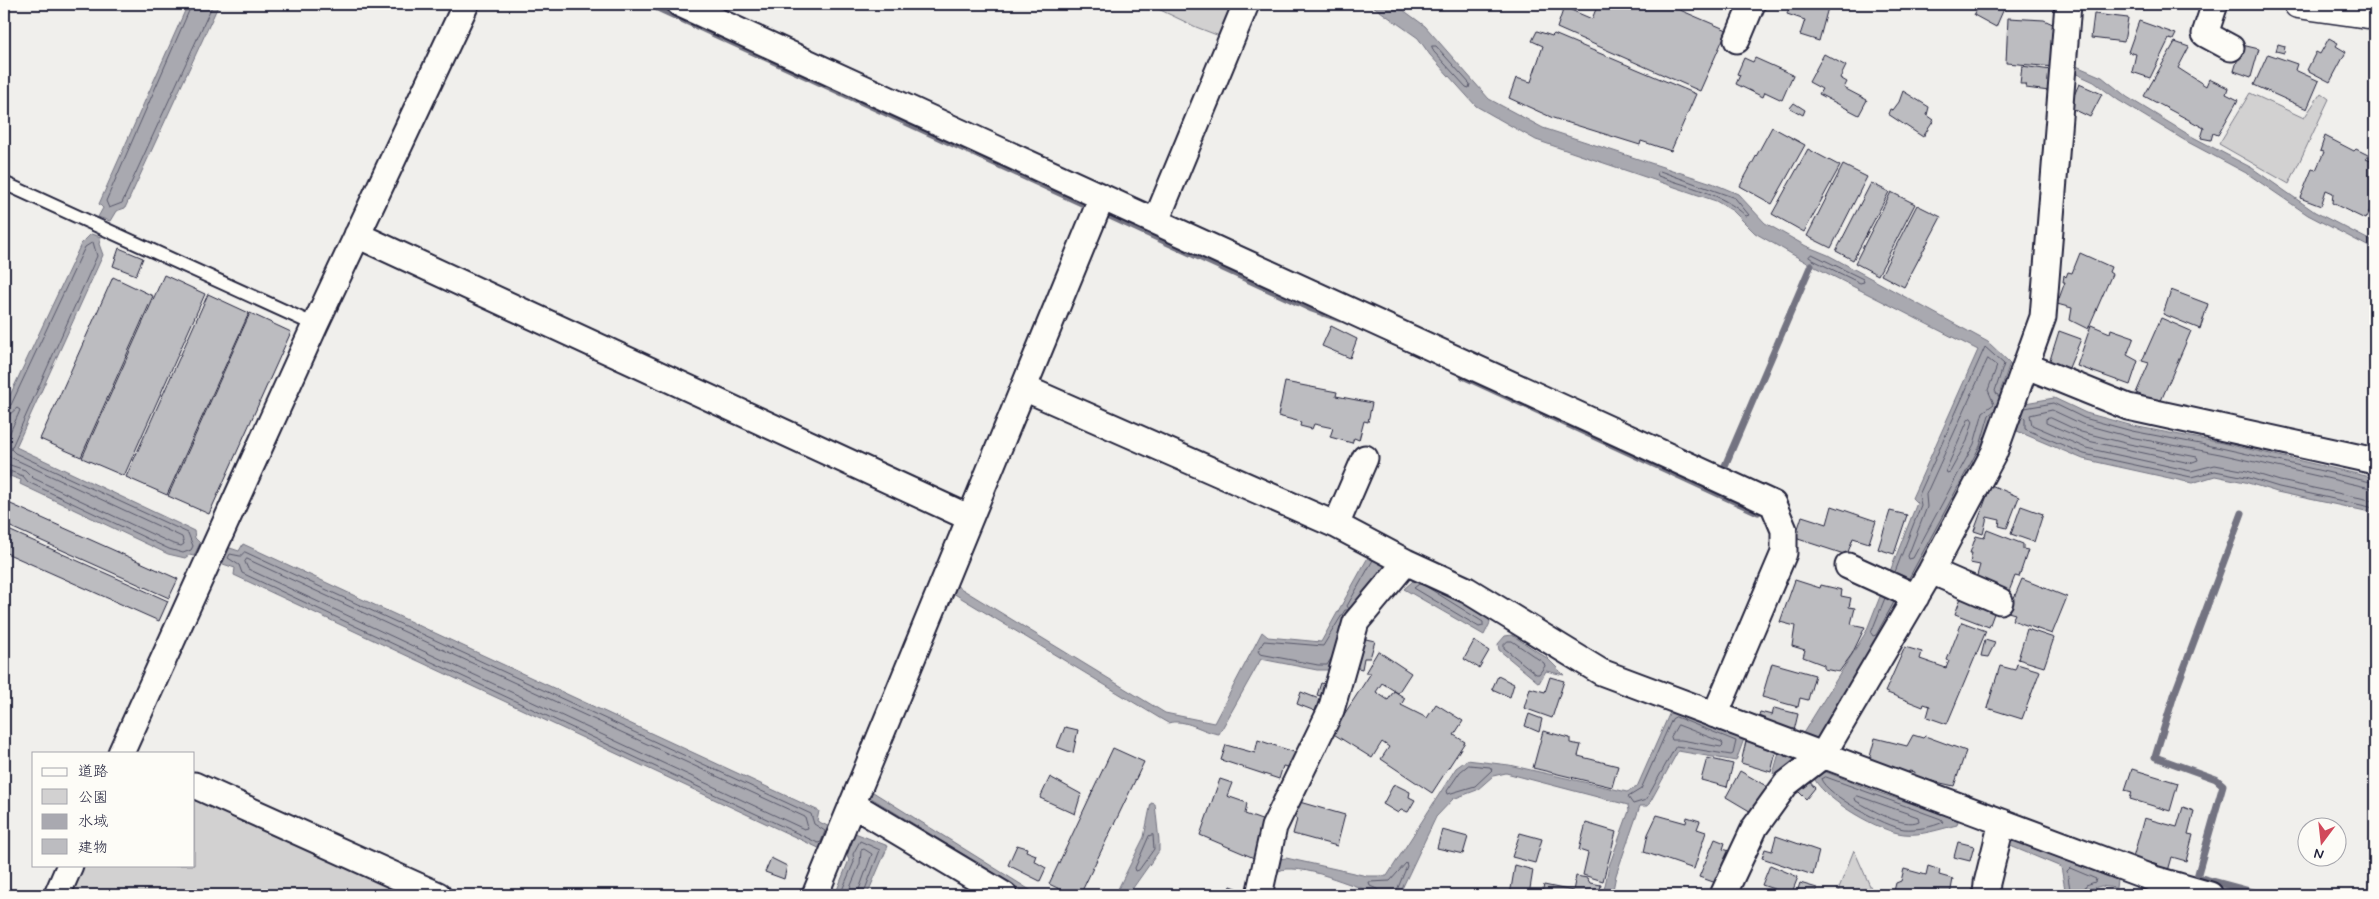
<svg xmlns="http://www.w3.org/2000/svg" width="2379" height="899" font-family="Mynerve,'Klee One',sans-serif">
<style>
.green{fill:#d2d1d1;stroke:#7a7a86}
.water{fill:#a9a9b0;stroke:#737381}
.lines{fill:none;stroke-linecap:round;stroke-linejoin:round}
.shore{stroke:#58586a;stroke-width:1}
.stream{stroke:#737381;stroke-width:7}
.building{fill:#bcbcc0;stroke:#22223b}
.service-casing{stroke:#22223b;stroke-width:16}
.minor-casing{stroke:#22223b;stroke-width:29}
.secondary-casing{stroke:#22223b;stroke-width:31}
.service{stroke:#fdfcf7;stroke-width:12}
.minor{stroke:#fdfcf7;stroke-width:25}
.secondary{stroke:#fdfcf7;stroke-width:28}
</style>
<rect width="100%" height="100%" fill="#f0efec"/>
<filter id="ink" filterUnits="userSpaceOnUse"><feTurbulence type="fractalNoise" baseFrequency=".02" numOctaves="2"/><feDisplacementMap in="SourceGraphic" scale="10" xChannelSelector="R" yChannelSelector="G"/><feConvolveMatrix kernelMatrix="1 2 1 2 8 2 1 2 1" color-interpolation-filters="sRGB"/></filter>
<g filter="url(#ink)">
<path class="green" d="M1148,4H1237L1222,37L1196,27Z
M2250,93L2304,118L2321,93L2329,99L2289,184L2219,144Z
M194,793L417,895H66L80,865H194Z
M1854,850L1874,895H1839V888Z"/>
<path class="water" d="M188,4H219L125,208L116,211L110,221L98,217L103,208L99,204Z
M1370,4H1395L1425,26L1489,99L1543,128L1712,183L1738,194L1765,223L1806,246L1828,255L1988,342L2010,363L2000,392L2025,403L2054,398L2086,413L2133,426L2222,443L2375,478V513L2277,492L2245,482L2215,476L2192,483L2083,459L2017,431L2020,420L1994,416L1984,448L1913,581L1822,732L1784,777L1773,774L1780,749L1792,751L1866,632L1917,503L1912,498L1978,350L1811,265L1755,233L1733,211L1716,201L1536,140L1476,106L1430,55L1418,38Z
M2074,65L2102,77L2127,97L2191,136L2252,168L2315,212L2375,243V250L2308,215L2248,174L2184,140L2118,100L2094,82L2070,71Z
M91,234L101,237L99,244L103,255L16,447L194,531L195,538L200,543L194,556L189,555L185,558L168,554L20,484L21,480L4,474V408L81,244Z
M243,544L819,811L817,821L832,828L823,850L234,575L235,568L220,563L227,547L239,551Z
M1371,552L1387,559L1384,580L1330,670H1317L1261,659L1219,734C1202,732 1186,718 1168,723L1161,719L953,593L957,586L1165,713L1214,723L1262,632L1268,637L1321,642Z
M1419,579L1429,582L1489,619L1490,623L1484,635L1404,589L1413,581Z
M1512,635L1547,658L1564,675L1546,671L1539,683L1499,650L1498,644L1505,636Z
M1671,710L1744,739L1736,761L1678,751L1648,806H1640L1616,875L1612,895H1603L1609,866L1629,811L1628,805L1506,773L1493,776L1477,790L1453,799L1436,817L1399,895C1361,895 1322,867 1286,869C1281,869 1276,873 1271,874L1279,859L1286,858L1367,876H1387L1456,768L1467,760L1509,765L1627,792L1637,787Z
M1826,772L1880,793L1949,816L1958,821L1957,825C1940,829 1921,836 1904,834C1880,832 1827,801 1815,780L1817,774Z
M873,792L1038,895H1030L868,796Z
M1151,803L1155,804L1159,841V851L1128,895H1115L1144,837Z
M855,833L888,846L867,895H835L849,860L847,856Z
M2009,839L2117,880L2116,888L2101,886L2090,889L2086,895H2066L2061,867L2008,845Z"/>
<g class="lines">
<path class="shore" d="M192,4L106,201L109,208L122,203L213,4
M1432,46H1436L1470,84L1469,88L1466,87L1434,52Z
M1660,171L1735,198L1749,215L1746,216C1722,193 1688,187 1658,176L1657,173Z
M1812,254L1863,279L1864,282L1860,283L1813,260L1809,257Z
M1988,359L1997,366L1988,390L1994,404L1983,412L1974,444L1913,558L1909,559L1908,556L1927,507L1926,495Z
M4,408L11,405L85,247L93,242L97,256L11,449L15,453L188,533L193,546L191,550L183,553L169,549L28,482L23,476L4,469
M2025,408L2053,403L2084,418L2132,431L2221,448L2375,483
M4,415L10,414L17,408L20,410C15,424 0,445 10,457L182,537L184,544L181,546L171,543L33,478L25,470L4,463
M2022,416L2025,419V429L2084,454L2191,477L2215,471L2246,477L2279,487L2375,508
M1971,418L1973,421L1967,441L1950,472L1947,473L1946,470L1968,420Z
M2051,418L2081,432L2129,444L2197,457L2198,460L2190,463L2088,441L2046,423V419Z
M2375,489L2220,454L2130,437L2082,424L2052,410L2030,415L2032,425L2086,448L2191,471L2215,465L2247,471L2280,481L2375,501
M245,552L811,814L814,824L825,831L821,842L818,843L242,573L239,565L228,558L230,554L240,556Z
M247,559L805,817L808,828L804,829L248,569L245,562Z
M1895,572L1921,505L1919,495L1985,347L2004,364L1995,391L1999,397
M1909,578L1980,446L1989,415L1994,411
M1426,586L1419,584L1414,588L1479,627L1483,626V622L1427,587
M1885,598L1871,633L1873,636L1876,635L1894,602
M1349,609L1347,606L1373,560
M1508,641H1512L1544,663L1545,666L1539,674H1536L1504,648V645Z
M1332,657L1327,665H1318L1260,654L1258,651L1264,641L1323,646L1345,610H1348
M1676,717L1736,741L1733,754L1731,755L1676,746L1646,800L1633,804L1628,797L1641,789L1672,719Z
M1678,725L1722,742L1723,745L1721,747L1681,740H1672L1671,737Z
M1469,765L1490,767L1492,770L1475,786L1448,794L1447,791L1460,772Z
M1826,777L1941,819L1943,822C1933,827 1916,830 1904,829C1887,827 1826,795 1821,779Z
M1858,796L1918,817L1919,821C1903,829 1871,809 1856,801L1855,798Z
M1153,835L1154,849L1139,870L1136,871L1135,868L1149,836Z
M840,895L854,862L853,854L860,841L880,850L863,895
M847,895L860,864L861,850L864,849L872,854L857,895
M1381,895L1379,890L1370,886L1369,882L1390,881L1406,863L1407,866L1395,895
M2071,895L2067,871L2070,868L2096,879L2095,882L2086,885L2082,895"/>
<path class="stream" d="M649,4L1312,309L1340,319
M1463,376L1758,512
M1724,468L1811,265
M4,483L8,473
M2242,513L2174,695L2155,757L2216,779L2223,785L2197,877L2264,895"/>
</g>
<path class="building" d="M1598,4H1666L1727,30L1700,91L1557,28L1564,7L1592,19Z
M1776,4H1829L1819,41L1800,35L1805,20L1787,14L1789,8Z
M1980,4H2006L1996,27L1974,15Z
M2094,14L2128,18L2124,42L2091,38Z
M2008,18L2044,20L2057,26L2055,67L2006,63Z
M2139,21L2176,34L2173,40L2169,39L2150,78L2132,72L2136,54L2128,52Z
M1537,31L1552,36L1554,34L1696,94L1671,151L1641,141L1640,145L1553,118L1509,98L1516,78L1531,82L1543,46L1532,41Z
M2329,38L2338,43L2336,46L2346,52L2330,82L2307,70L2316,52L2320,54Z
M2175,42L2189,47L2178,68L2206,86L2209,79L2228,88L2226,94L2238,100L2218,135L2213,133L2211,140L2201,138L2204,128L2144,96Z
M2278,44L2285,46L2284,53L2276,51Z
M2242,45L2259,49L2251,77L2234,71Z
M1824,54L1846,66L1840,78L1847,82L1844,88L1867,100L1859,115L1819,94L1822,89L1809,82Z
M2268,54L2297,64L2295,70L2319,81L2307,109L2254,85Z
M1744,58L1753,62L1755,58L1793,75L1782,100L1765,92L1763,97L1736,84L1740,75L1737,74Z
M2022,66L2051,70L2049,91L2026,88L2025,84H2020Z
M2079,84L2102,94L2090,117L2069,107Z
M1903,91L1929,107L1927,115L1934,120L1923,137L1888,114L1890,109L1893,110L1899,102Z
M1794,103L1805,110L1803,115L1790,108Z
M1772,127L1805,145L1772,204L1740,186Z
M2325,136L2354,151L2356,149L2368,155L2366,159L2375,163V200L2365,219L2332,203L2333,193L2326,190L2321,206L2300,198L2312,169L2316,170L2324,152L2320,151Z
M1808,149L1840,166L1804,232L1772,214Z
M1843,165L1867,177L1831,248L1807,236Z
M1871,183L1889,192L1853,260L1836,251Z
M1891,192L1915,204L1878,275L1855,263Z
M1917,205L1941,217L1904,287L1881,275Z
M119,248L143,258L136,275L113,266Z
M2080,253L2111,267L2109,272L2112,274L2088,329L2070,320L2072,308L2057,304L2065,282H2063L2064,275L2066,277L2068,272L2072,273Z
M164,275L205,294L124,476L82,458Z
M113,277L153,296L81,457L40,439Z
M2171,290L2208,304L2200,329L2163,314Z
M208,294L249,313L167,495L126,477Z
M250,313L291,332L209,514L168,496Z
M2161,318L2191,331L2160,403L2136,393L2149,363L2142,361Z
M2091,325L2110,333L2111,329L2134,337L2127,355L2138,361L2130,385L2077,366Z
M1331,326L1357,339L1350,358L1322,346Z
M2059,331L2081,339L2068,370L2049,363Z
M1285,382L1337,392L1336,396L1372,403L1368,422L1364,421L1359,440L1354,438L1352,443L1330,437L1333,428L1314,424L1312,429L1300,426L1301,422L1278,416Z
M1991,485L2019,497L2007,528L1999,526L2000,520L1987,517L1983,534L1974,531Z
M4,501L178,579L169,598L4,524Z
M1832,506L1876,521L1869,543L1853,538L1847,555L1795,538L1802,516L1827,524Z
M2021,506L2043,514L2034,542L2011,534Z
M1890,511L1907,515L1894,554L1878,549Z
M4,528L168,601L159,621L4,552Z
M1987,530L2023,544V549L2028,550L2019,577L2015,576L2008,594L1976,579L1980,565L1970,563L1972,553H1970L1976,536L1984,538Z
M2022,579L2067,597L2052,634L2012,620L2015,614L2008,612Z
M1795,580L1820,588L1821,585L1842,590L1841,596L1851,598L1849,607L1855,608L1851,624L1865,627L1852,654L1839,672L1824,669V665L1803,657L1805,650L1792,646L1795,626L1780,622Z
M1962,595L1996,608L1989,627L1955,614Z
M1962,622L1986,631L1947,724L1927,717L1930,706L1924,704L1923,707L1885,692L1905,647L1922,652L1920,659L1946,668L1949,661L1947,660Z
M2027,629L2054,638L2044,667L2018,659Z
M1361,638L1375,641L1370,658H1364L1362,669L1354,667Z
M1985,640L1995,643L1988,657L1981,656Z
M1474,641L1489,651L1479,668L1464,659Z
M1378,651L1411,673L1398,693L1382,683L1376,692L1388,700L1394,691L1405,698L1401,705L1427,718L1436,704L1463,721L1454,735L1465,742L1432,793L1381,759L1389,747L1382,742L1372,758L1332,733L1371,673H1365Z
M1772,663L1815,675L1808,700L1800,698L1798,707L1762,697Z
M2017,664L2040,671L2022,719L1987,708L2000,666L2015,670Z
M1498,676L1514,684L1510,697L1492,689Z
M1550,677L1564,681L1552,718L1524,708L1530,688L1545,692Z
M1321,683L1331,686L1328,698L1317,695Z
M1301,692L1319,699L1315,711L1297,704Z
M1774,708L1798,714L1794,731L1757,721L1760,712L1772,715Z
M1529,714L1542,719L1539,732L1525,726Z
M1065,727L1078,730L1073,753L1057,747Z
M1543,731L1570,738V743L1581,745L1578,756L1618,766L1612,787L1533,768Z
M1913,735L1923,738L1925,736L1966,751L1954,786L1914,777L1915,772L1909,771L1908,773L1868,764L1875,738L1907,746Z
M1258,740L1300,754L1297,769L1283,766L1279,779L1221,760L1226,745L1255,753Z
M1746,741L1777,748L1771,772L1741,763Z
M1113,748L1144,762L1080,895H1072L1049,884Z
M1707,758L1733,764L1727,787L1701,780Z
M2132,769L2178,783L2170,811L2130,799L2132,792L2125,790Z
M1740,771L1768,787L1753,813L1726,797Z
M1050,777L1081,794L1075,814L1040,798Z
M1220,779L1232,783L1227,796L1247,803L1245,814L1267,822L1254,858L1200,835Z
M1808,780L1815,788L1806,799L1797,790Z
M1394,784L1410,792L1409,797L1415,800L1408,812L1401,810L1398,813L1383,804Z
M1296,801L1345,815L1337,846L1293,834L1297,819L1292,816Z
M2183,807L2194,811L2188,834L2193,835L2186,861L2172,857L2168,871L2157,868L2158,865L2133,858L2144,818L2177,827Z
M1657,815L1686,823L1687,817L1700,821L1697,829L1706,832L1694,869L1644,852L1648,834Z
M1586,823L1616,832L1603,881L1583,875L1588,853L1579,850Z
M1442,830L1468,837L1463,854L1437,848Z
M1520,833L1542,839L1535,863L1512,857Z
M1776,836L1819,851L1813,875L1762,858L1765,849L1772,851Z
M1715,839L1725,843L1723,849L1733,852L1719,884L1699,877Z
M1958,842L1974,846L1970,861L1954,857Z
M1017,845L1027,848L1026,851L1036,855L1034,861L1046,868L1040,881L1008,865Z
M771,858L787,866L784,879L765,872Z
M1515,865L1533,870L1529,895H1510Z
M1770,865L1798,877L1791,895L1762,885Z
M1928,866L1940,870L1939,875L1953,879L1950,895H1893L1896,883L1901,881L1904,869L1926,875Z
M1576,876L1587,878L1590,883L1601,885L1599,895H1541L1544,885L1573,891Z
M1800,883L1817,888L1815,895H1796Z
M1231,886L1250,893L1249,895H1228Z
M1427,890L1445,894L1447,895H1426Z
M2000,890L2023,895H1999Z"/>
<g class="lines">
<defs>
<path id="service" d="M4,183L315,325"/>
<path id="minor" d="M680,4L1773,504L1784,530V553L1715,715
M2215,4L2205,34L2231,48
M1737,40L1752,4
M1156,221L1246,4
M357,235L970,518
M2027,366L2128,407L2375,461
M1024,388L1336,525L1406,562L1467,590L1601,672L2154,879L2210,895
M1336,525L1365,458
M1848,566L1916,597
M1931,571L2000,601
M121,753L315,325L466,4
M194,785L438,895
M852,804L1004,895
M57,895L70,865
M815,895L1102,197
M1259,895L1274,827L1331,710L1356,622L1406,562
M1723,895L1755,827L1786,784L1822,756L1931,571L1994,453L2043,317L2068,4
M1986,895L1987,883L2002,822"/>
<path id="secondary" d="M2298,4L2375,15"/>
</defs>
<use href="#service" class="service-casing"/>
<use href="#minor" class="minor-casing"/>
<use href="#secondary" class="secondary-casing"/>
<use href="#service" class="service"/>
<use href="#minor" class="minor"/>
<use href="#secondary" class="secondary"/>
</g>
</g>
<rect width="2379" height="899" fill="none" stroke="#fdfcf7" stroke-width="20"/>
<rect x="10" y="10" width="2359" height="879" fill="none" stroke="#22223b" stroke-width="2" filter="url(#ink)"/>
<rect x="32" y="752" width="162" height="115" fill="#fdfcf7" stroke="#a5a5ac"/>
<rect x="42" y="768" width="25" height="8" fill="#fdfcf7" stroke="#a5a5ac"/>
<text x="78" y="776" font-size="15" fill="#22223b">道路</text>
<rect x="42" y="789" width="25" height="15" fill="#d2d1d1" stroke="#a5a5ac"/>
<text x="78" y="802" font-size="15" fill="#22223b">公園</text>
<rect x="42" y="814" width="25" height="15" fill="#a9a9b0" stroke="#a5a5ac"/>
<text x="78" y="826" font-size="15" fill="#22223b">水域</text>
<rect x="42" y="839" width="25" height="15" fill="#bcbcc0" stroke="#a5a5ac"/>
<text x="78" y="852" font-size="15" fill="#22223b">建物</text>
<g transform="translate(2322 842) rotate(195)"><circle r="24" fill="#fdfcf7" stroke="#a5a5ac"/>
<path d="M0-4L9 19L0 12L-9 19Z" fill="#d1495b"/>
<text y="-8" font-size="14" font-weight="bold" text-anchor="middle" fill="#22223b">N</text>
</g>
</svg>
